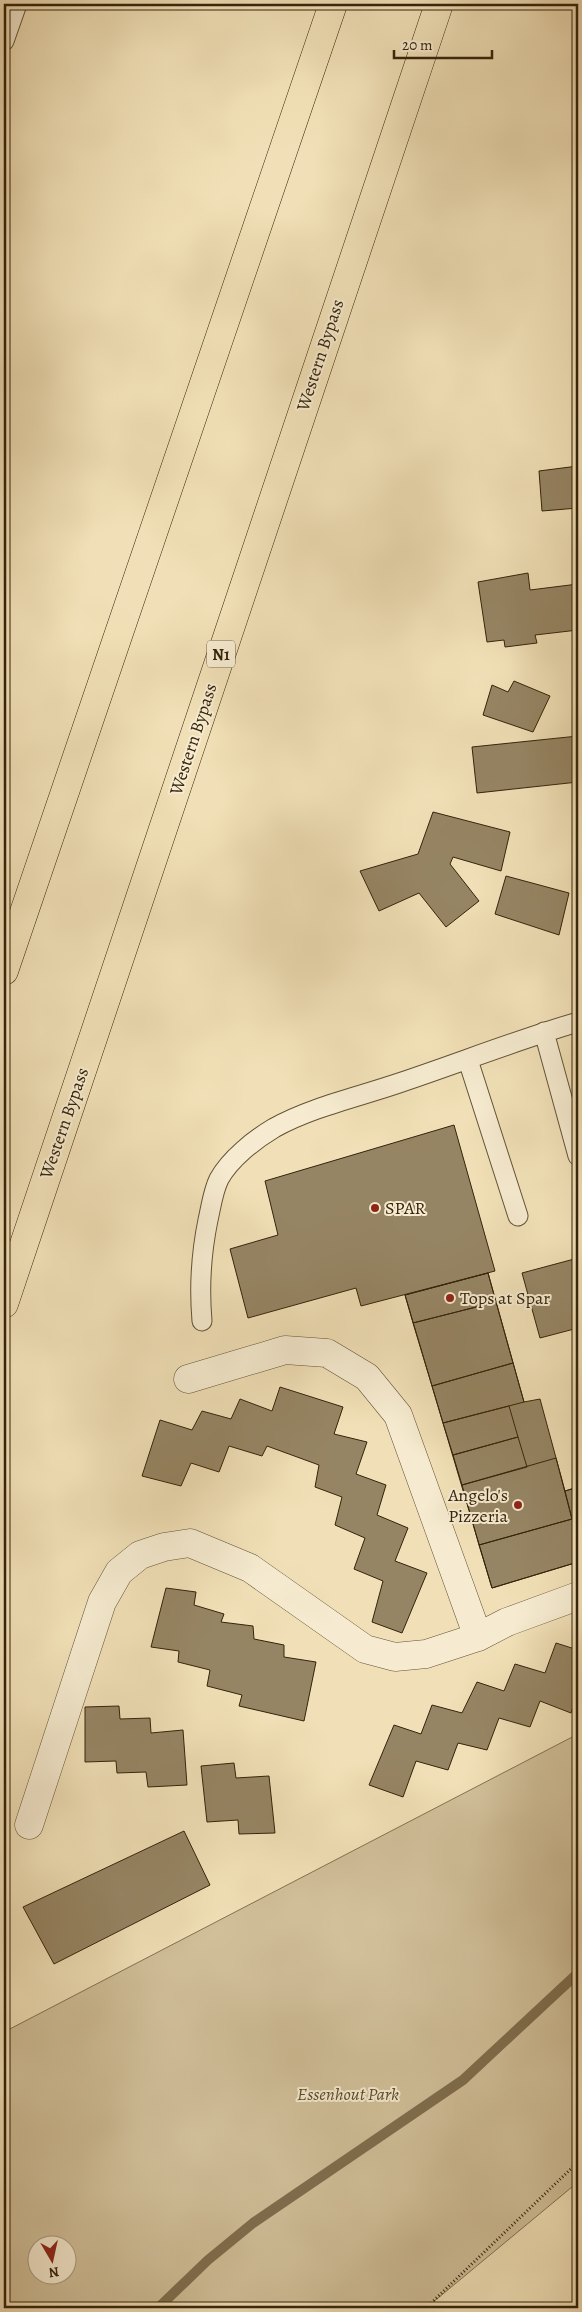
<svg xmlns="http://www.w3.org/2000/svg" width="582" height="2312" font-family="Alegreya,serif">
<style>
.green{fill:#d1c09a;stroke:#827252;fill-rule:evenodd}
.lines{fill:none;stroke-linecap:round;stroke-linejoin:round}
.stream{stroke:#7f6e4e;stroke-width:10}
.building{fill:#968564;stroke:#34230a}
.lane-casing{stroke:#635235;stroke-width:21}
.street-casing{stroke:#635235;stroke-width:29}
.highway-casing{stroke:#34230a;stroke-width:29}
.path{stroke:#34230a;stroke-width:3;stroke-dasharray:1 2.5;stroke-linecap:butt}
.lane{stroke:#f6ebd0;stroke-width:19}
.street{stroke:#f6ebd0;stroke-width:28}
.highway{stroke:#f1e0b7;stroke-width:28}
.poi-dot{fill:#8f2418;stroke:#f6ebd0;stroke-width:2}
.labels{text-anchor:middle;stroke-width:4;stroke-linejoin:round;paint-order:stroke}
.shield{fill:#f6ebd0;stroke:#6e5f45;stroke-width:1}
.shield-label{font-size:16px;font-weight:bold;fill:#34230a}
.street-label{font-size:18px;fill:#34230a;stroke:#f6ebd0}
.poi-label{font-size:18px;fill:#34230a;stroke:#f6ebd0;text-anchor:start}
.park-label{font-size:18px;font-style:italic;fill:#5b4a2e;stroke:#f6ebd0}
</style>
<rect width="100%" height="100%" fill="#f1e0b7"/>
<filter id="stains"><feTurbulence type="fractalNoise" baseFrequency=".004" numOctaves="4"/><feColorMatrix values="0 0 0 0 .2 0 0 0 0 .09 0 0 0 0 .02 0 0 0 .5 -.17"/></filter>
<radialGradient id="worn" r=".72"><stop offset=".6" stop-color="#630" stop-opacity="0"/><stop offset="1" stop-color="#630" stop-opacity=".3"/></radialGradient>
<path class="green" d="M578,1734V2182L426,2308H4V2032ZM38,2244H68V2274H38Z"/>
<g class="lines">
<path class="stream" d="M158,2308L208,2260L253,2223L463,2080L578,1973"/>
</g>
<path class="building" d="M578,466V508L542,511L539,471Z
M528,573L530,590L578,584V630L535,635L537,643L505,647L504,640L487,642L478,582Z
M514,681L550,696L533,732L483,715L492,685L508,692Z
M578,736V782L477,793L472,747Z
M433,812L510,832L501,871L453,857L450,864L479,901L446,927L419,893L379,911L360,871L418,854Z
M506,876L569,893L559,935L495,914Z
M454,1125L495,1271L361,1306L356,1288L248,1318L230,1249L278,1235L265,1181Z
M578,1258V1328L540,1338L522,1273Z
M488,1273L524,1402L540,1399L565,1491L578,1487V1562L492,1588L405,1295Z
M488,1273L496,1302L413,1323L405,1295Z
M496,1302L513,1363L432,1386L413,1323Z
M513,1363L524,1402L443,1423L432,1386Z
M280,1387L343,1407L334,1434L367,1442L356,1474L386,1485L377,1515L408,1528L395,1561L427,1573L402,1633L372,1622L383,1581L354,1569L365,1538L335,1525L342,1497L315,1487L319,1465L267,1446L262,1456L229,1446L219,1472L191,1463L181,1486L142,1476L160,1420L192,1430L202,1411L231,1419L240,1399L272,1411Z
M509,1406L518,1437L453,1455L443,1423Z
M518,1437L527,1467L462,1485L453,1455Z
M556,1458L572,1519L479,1545L462,1485Z
M578,1487V1562L492,1588L479,1545L572,1519L565,1491Z
M166,1588L196,1592L194,1605L224,1614L221,1622L253,1626L254,1639L284,1645V1657L316,1662L304,1721L239,1706L242,1695L207,1686L210,1670L178,1662L179,1651L151,1647Z
M556,1643L578,1650V1692L571,1713L540,1701L530,1727L499,1718L487,1750L458,1743L448,1770L416,1761L403,1797L369,1785L394,1725L421,1734L432,1705L462,1713L477,1682L504,1691L515,1664L545,1673Z
M119,1706L120,1719L150,1718L151,1733L183,1730L187,1785L148,1787L146,1772L117,1773L116,1761L85,1762V1707Z
M234,1763L236,1778L269,1776L275,1833L239,1834L238,1820L207,1822L201,1766Z
M184,1831L210,1885L54,1964L23,1907Z"/>
<g class="lines">
<defs>
<path id="lane" d="M4,41L17,4
M544,1032L578,1156
M468,1060L518,1216
M202,1321C199,1286 201,1254 208,1220C211,1207 213,1191 219,1179C230,1159 254,1140 274,1128C312,1107 358,1097 399,1083C459,1063 517,1040 578,1022"/>
<path id="street" d="M188,1379L285,1350L327,1353L367,1377L398,1415L478,1637
M29,1825L102,1602L119,1572L140,1555L164,1547L190,1543L250,1568L365,1649L395,1657L426,1654L478,1637L507,1622L578,1596"/>
<path id="highway" d="M4,971L333,4
M4,1304L439,4"/>
</defs>
<use href="#lane" class="lane-casing"/>
<use href="#street" class="street-casing"/>
<use href="#highway" class="highway-casing"/>
<path class="path" d="M426,2308L578,2162"/>
<use href="#lane" class="lane"/>
<use href="#street" class="street"/>
<use href="#highway" class="highway"/>
</g>
<g class="poi-dot">
<circle cx="375" cy="1208" r="5"/>
<circle cx="450" cy="1298" r="5"/>
<circle cx="518" cy="1505" r="5"/>
</g>
<g class="labels">
<rect class="shield" x="207" y="640.5" width="28" height="27" rx="4"/>
<g class="shield-label">
<text x="221" y="660">N1</text>
</g>
<g class="street-label">
<text transform="translate(320 355) rotate(-72)" y="6">Western Bypass</text>
<text transform="translate(193 739) rotate(-72)" y="6">Western Bypass</text>
<text transform="translate(64 1123) rotate(-71)" y="6">Western Bypass</text>
</g>
<g class="poi-label">
<text x="385" y="1214">SPAR</text>
<text x="460" y="1304">Tops at Spar</text>
<text x="508" y="1501" text-anchor="end">Angelo's<tspan x="508" dy="21">Pizzeria</tspan></text>
</g>
<g class="park-label">
<text x="348" y="2100">Essenhout Park</text>
</g>
</g>
<rect width="582" height="2312" fill="none" stroke="#f1e0b7" stroke-width="20"/>
<rect x="5" y="5" width="572" height="2302" fill="none" stroke="#34230a" stroke-width="2.5"/>
<rect x="10" y="10" width="562" height="2292" fill="none" stroke="#34230a"/>
<g transform="translate(52 2260) rotate(171)"><circle r="24" fill="#f6ebd0" stroke="#a89b81"/>
<path d="M0-4L9 19L0 12L-9 19Z" fill="#8f2418"/>
<text y="-8" font-size="14" font-weight="bold" text-anchor="middle" fill="#34230a">N</text>
</g>
<path d="M394 50v8h98v-8" fill="none" stroke="#34230a" stroke-width="2.5"/>
<text x="402" y="50" font-size="15" fill="#34230a" stroke="#f6ebd0" stroke-width="4" paint-order="stroke">20 m</text>
<rect width="100%" height="100%" filter="url(#stains)"/>
<rect width="100%" height="100%" fill="url(#worn)"/>
</svg>
